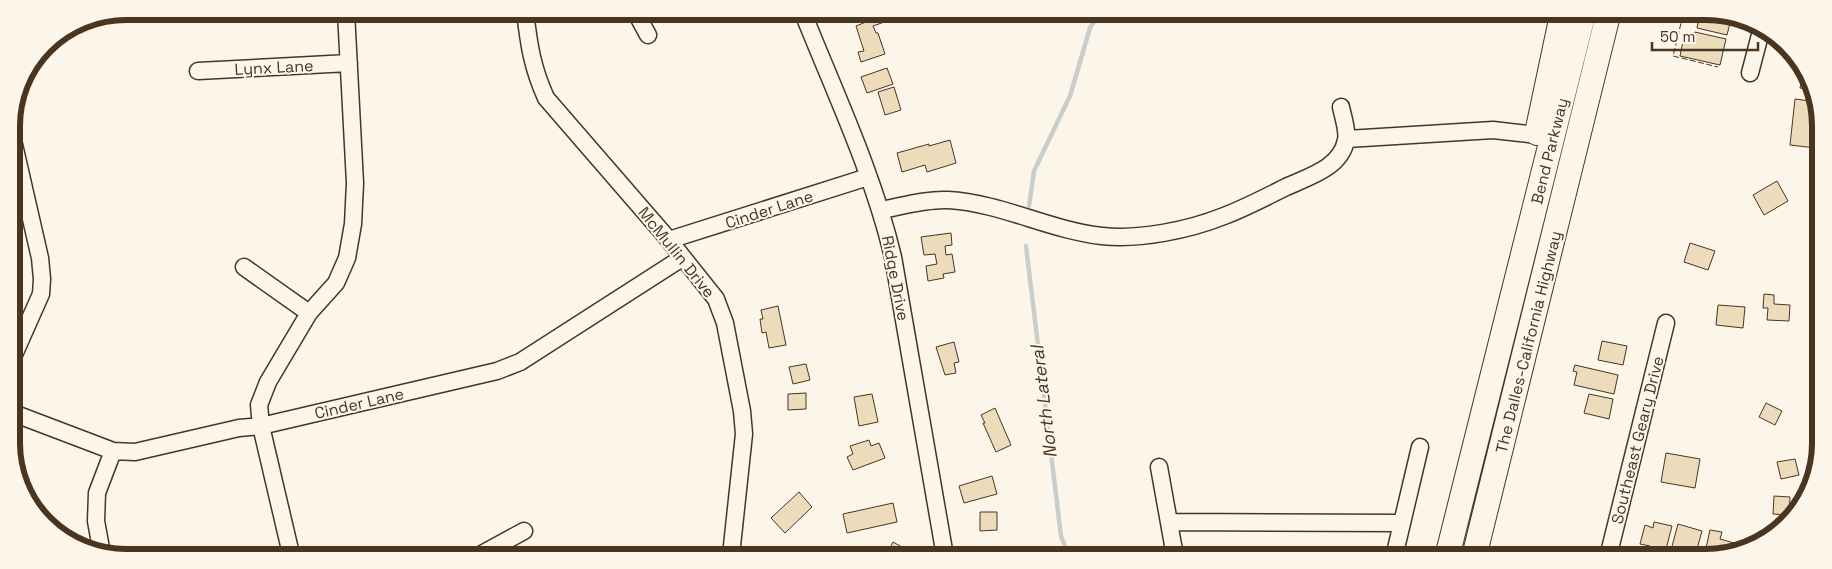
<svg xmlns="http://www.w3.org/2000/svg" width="1832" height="569" font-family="'Space Grotesk',sans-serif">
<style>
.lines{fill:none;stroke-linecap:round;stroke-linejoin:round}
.stream{stroke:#c9cecd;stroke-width:4.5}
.building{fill:#ecdcbc;stroke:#4a3520}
.minor-casing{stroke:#4a3520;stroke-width:19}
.highway-casing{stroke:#4a3520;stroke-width:26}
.minor{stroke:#fbf6e9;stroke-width:16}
.highway{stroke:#fbf6e9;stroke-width:24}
.fence{stroke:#4a3520;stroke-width:1;stroke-dasharray:6 2.5;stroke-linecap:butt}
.labels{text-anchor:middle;stroke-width:4;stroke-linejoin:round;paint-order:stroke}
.street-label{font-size:16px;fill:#4a3520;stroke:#fbf6e9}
.water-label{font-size:18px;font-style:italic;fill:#4a3520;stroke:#fbf6e9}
.rim{fill:none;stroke:#4a3520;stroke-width:6}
</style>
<rect width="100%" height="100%" fill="#fbf6e9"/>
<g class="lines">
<path class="stream" d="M1029,206L1034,171L1070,96L1090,28L1099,14
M1026,246L1061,536L1069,556"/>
</g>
<path class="building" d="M869,13H892L893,19L873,26L876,33H878L885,54L861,62L858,52L864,51L856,26L871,20Z
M1694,15H1732L1727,35L1697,28L1699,17Z
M1695,32L1726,39L1720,65L1680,56L1683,41L1693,43Z
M887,68L893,84L867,93L861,77Z
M1803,72L1812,90L1800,88Z
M894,87L901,110L885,115L878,92Z
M1795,99L1818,102L1819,104L1818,127L1816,148L1790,145Z
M950,140L956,163L927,172L925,165L902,172L897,153L929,144V146Z
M1777,181L1788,201L1764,215L1753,195Z
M951,233L952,245L945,246L946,255L952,254L955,272L943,274L944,278L928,281L926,266L937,264L935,254L924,255L921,237Z
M1690,243L1715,251L1708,270L1684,262Z
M1764,294L1774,295V304L1790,305L1789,321L1767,320L1768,308H1763Z
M1718,305L1745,307L1743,328L1716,325Z
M778,306L786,345L769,348L766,332L762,333L760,319H763L761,310Z
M1602,341L1627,346L1623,365L1598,360Z
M954,342L959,362L954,363L956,373L945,375L936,347Z
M806,364L810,380L793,384L789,367Z
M1575,365L1618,375L1614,394L1574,385L1577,372L1573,371Z
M806,393V409L788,410V394Z
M872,394L878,422L859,426L854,397Z
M1589,394L1613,399L1609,419L1584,413Z
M1766,403L1782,411L1775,425L1759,417Z
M995,408L1011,445L996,452L983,423H985L981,415Z
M869,440L871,446L879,443L885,458L853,470L847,457L853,454L850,446Z
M1666,453L1700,459L1695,488L1661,482Z
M1795,459L1799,475L1781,479L1777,462Z
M992,476L997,494L964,503L959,486Z
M799,492L812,507L785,533L771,518Z
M1774,496L1790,497L1789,515L1773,514Z
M893,503L897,522L847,533L843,514Z
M980,512H997V530L980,531Z
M1654,522L1672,526L1664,557L1648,554L1650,546L1640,544L1645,525L1653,528Z
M1678,524L1702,531L1695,556L1671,550Z
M1710,530L1722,532L1720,539L1734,543L1732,551L1713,558L1704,557Z
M1744,539L1755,542L1742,547Z
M893,542L909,551L906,556H886Z"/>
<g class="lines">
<defs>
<path id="minor" d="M525,12C529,45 532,67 546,98L669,240L716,299L725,323L742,411L744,434L731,555
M636,13L648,35
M803,13C835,93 873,173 893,257L945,556
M198,71L349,63
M1750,73L1761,31
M1347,139L1493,130L1537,135
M881,210C903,206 925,199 948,200C1001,203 1049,230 1102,236C1140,240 1189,230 1224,216C1245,208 1266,197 1286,187C1308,177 1341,168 1346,140C1348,131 1343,117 1341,107
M669,240L868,177
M244,267L309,313
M13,357L41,294L42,279L40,258L13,140
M13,413L113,451L135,452L239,428L261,426L497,371L520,362L682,258
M1159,467L1175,556
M1170,522L1402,523
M102,554L96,521L97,493L113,451
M291,554L261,426L259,405L268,382L309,313L336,283L347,258L353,224L355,183L346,12
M480,555L524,531
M1394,557L1420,447
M1608,557L1666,323"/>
<path id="highway" d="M1537,133L1562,15
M1447,557L1583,15
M1474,557L1608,15"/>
</defs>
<use href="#minor" class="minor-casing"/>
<use href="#highway" class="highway-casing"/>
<use href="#minor" class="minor"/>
<use href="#highway" class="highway"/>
<path class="fence" d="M1683,15L1673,56L1718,67"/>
</g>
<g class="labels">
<g class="street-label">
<text transform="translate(274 67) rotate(-3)" y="6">Lynx Lane</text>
<text transform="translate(1549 151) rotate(-76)" y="6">Bend Parkway</text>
<text transform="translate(769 209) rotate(-18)" y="6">Cinder Lane</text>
<text transform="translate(677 252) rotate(51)" y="6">McMullin Drive</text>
<text transform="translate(896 278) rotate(79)" y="6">Ridge Drive</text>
<text transform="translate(1528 342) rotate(-76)" y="6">The Dalles-California Highway</text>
<text transform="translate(359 403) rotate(-13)" y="6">Cinder Lane</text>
<text transform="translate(1637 440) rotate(-76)" y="6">Southeast Geary Drive</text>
</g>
<g class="water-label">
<text transform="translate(1044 402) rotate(-97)" y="6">North Lateral</text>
</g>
</g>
<path d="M0 0H1832V569H0ZM126 20H1706A106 106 0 0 1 1812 126V443A106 106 0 0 1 1706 549H126A106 106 0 0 1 20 443V126A106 106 0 0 1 126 20Z" fill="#fbf6e9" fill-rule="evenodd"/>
<path class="rim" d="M126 20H1706A106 106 0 0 1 1812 126V443A106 106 0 0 1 1706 549H126A106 106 0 0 1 20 443V126A106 106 0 0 1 126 20Z"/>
<path d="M1652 42v8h106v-8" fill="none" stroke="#4a3520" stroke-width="2.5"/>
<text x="1660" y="42" font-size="15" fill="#4a3520" stroke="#fbf6e9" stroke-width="4" paint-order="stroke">50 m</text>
</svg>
